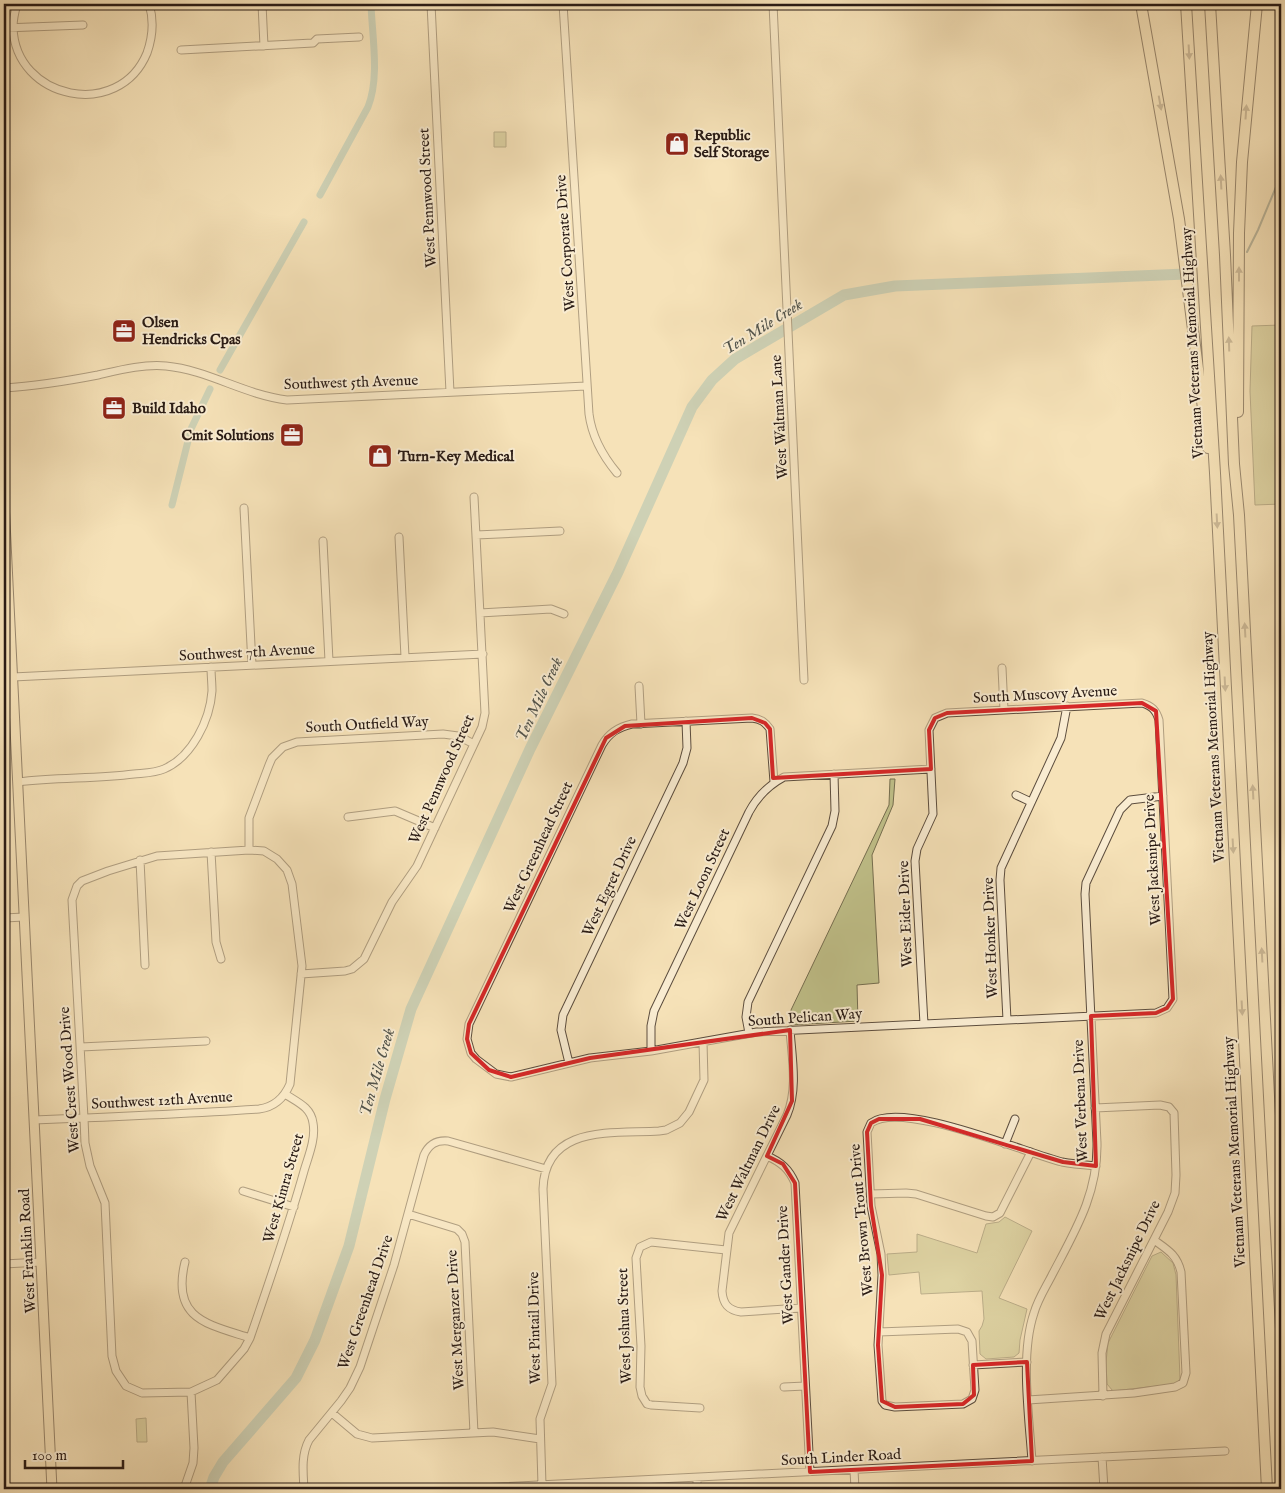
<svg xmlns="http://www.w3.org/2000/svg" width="1285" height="1493" font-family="'IM FELL English',serif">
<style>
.green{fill:#c1c28b;stroke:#756e50}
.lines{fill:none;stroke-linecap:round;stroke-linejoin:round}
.stream{stroke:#6f7c73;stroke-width:2}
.canal{stroke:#9dbdb2;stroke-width:7}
.river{stroke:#9dbdb2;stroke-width:11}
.minor-casing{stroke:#5c4d3e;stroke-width:9}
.major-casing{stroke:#291b15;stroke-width:11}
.highway-casing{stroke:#291b15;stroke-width:12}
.minor{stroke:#f9ecd1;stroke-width:7}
.major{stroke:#f6e2b8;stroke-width:9}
.highway{stroke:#f6e2b8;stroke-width:10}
.oneway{fill:#9a886f}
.marked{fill:none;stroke:#d62828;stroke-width:4;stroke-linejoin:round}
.labels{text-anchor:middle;stroke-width:4;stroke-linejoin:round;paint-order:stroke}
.poi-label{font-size:15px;font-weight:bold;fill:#291b15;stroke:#f9ecd1;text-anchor:start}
.street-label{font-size:15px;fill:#291b15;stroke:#f9ecd1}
.water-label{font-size:16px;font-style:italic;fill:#52544c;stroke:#f9ecd1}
</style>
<rect width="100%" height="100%" fill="#f6e2b8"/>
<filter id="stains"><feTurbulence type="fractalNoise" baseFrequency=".004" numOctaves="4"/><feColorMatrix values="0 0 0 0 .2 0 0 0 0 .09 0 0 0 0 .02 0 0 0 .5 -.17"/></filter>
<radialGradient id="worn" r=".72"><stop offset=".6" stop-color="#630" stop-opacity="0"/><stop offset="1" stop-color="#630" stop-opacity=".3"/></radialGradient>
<path class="green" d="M494,132H506V147H494Z
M1281,325V504L1255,505L1250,391L1252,326Z
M890,779H895L893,805L872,855L879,983L857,985L858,1021L791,1025V1010L889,805Z
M1005,1217L1032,1231L999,1298L1027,1309L1020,1340L1019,1353L1014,1357L986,1359L980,1354L979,1331L982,1326L984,1319L982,1291L921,1294L919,1272L889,1275L887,1254L917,1252V1234L977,1253L986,1224L999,1222Z
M1161,1252L1173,1263L1176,1275L1180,1379L1175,1384L1113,1391L1107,1384L1106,1362L1108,1343L1152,1256Z
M146,1418L147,1442H137L136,1419Z"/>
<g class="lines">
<path class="stream" d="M1247,252L1258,230L1281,175"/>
<path class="canal" d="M320,195L368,107C380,77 372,36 371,4
M220,370L304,222
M172,505L191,429L210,389"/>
<path class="river" d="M210,1489L214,1477L223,1462L296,1378L315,1340L349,1246L385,1099L411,1009L530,749L618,572L692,407L712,380L735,359L844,295L895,286L1186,274"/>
<defs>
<path id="minor" d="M17,4C15,11 13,19 13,27C15,100 119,121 147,53C153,36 154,20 149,4
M262,4L264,46
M431,4L450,392
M563,4L589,414C592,437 602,455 617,473
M773,4L804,680
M4,28L83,25
M181,50L313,43L317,39L359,37
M4,388C36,386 67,381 98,375C120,370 143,364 166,366C208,370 245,395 287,400L586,386
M244,508L252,665
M476,535L560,531
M399,537L405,657
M323,541L329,661
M480,613L551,609L564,614
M1002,668L1004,710
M13,677L483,654
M639,686L641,724
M18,782C57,777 95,779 134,774C143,773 155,773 164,769C192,757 210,720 212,691C212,683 211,675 211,667
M774,782L770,729C765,722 761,719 752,718L632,724C618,727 609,733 602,745L469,1024L467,1039L471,1053L476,1059L496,1074L511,1077L590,1058L651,1051L757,1032L1156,1013L1167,1008L1173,999L1159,720C1156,710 1152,706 1142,703L947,713L935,718L929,730L933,814L917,849L915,861L924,1024
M1016,795L1031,802
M348,817L395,811L435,828
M249,850V818L269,765L272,758L283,747L297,742L443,734L458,736L474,744
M211,852L216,942L221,959
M140,860L145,965
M4,918L24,917
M301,974L345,971L352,969L364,959L392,902L417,866L482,727L485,713L474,497
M1007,1020L1000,880L1001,868L1061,738L1067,706
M790,1030C792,1058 798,1089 787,1115L729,1233L722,1291C723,1304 728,1310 741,1312L801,1308
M749,1033L746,1017L748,1002L832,826L835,811L834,774
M81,1047L206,1041
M651,1051V1026L654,1011L749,812C757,797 769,785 784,777L931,769
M569,1063L561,1030L563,1015L683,763L687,748L686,721
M1095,1108L1160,1105L1169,1107L1174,1113L1176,1175L1175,1193L1168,1212L1106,1334L1102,1353L1103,1396
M34,1120C109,1117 184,1114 259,1109C275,1107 284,1098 290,1084L302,966L292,884L287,870L277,859L264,851L249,850L157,856L108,871L82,881L77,886L72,900L84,1118L85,1143L90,1166L105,1203L112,1356L116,1371L126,1386L142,1393L191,1392L217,1380L244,1349L250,1338C269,1283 288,1228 304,1171C308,1157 316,1139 313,1123C311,1107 297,1102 285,1094
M1005,1144L1015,1119
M767,1156C781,1162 789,1169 795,1183L810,1472
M243,1191L294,1207
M871,1194L906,1193L916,1194L986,1216L993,1217L1000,1213L1031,1152
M408,1214L457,1229L462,1234L465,1242L474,1433
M185,1262C171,1319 207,1324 250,1338
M4,1264L41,1262
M879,1332L958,1329L967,1332L972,1341L975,1390L972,1399L963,1404L895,1407L885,1405L882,1401L878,1345L882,1275L881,1254L871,1206L867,1132L871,1123C902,1100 1023,1152 1062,1162C1073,1164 1085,1165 1096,1166
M973,1365L1027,1362
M784,1387L805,1386
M1028,1400L1134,1393L1175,1387L1183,1383L1186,1373L1181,1272C1177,1255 1168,1250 1154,1240
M700,1408L651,1405L647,1404L642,1396L640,1387L641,1346L636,1258L640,1247L651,1242L726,1250
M332,1413L357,1434L372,1438L493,1432L540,1439
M1102,1457L1104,1489
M1032,1461C1029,1416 1020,1354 1034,1313C1038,1299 1046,1287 1052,1275C1075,1231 1098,1194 1097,1143L1085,894L1086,883L1120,810L1130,800L1163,796
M854,1470L855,1489
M697,1478V1489
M661,1479V1489
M542,1485L540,1419L552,1384L543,1189C545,1124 613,1134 659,1131L666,1130L680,1123L689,1112L704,1080L703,1042
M184,1489L193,1463L194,1448L191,1392
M304,1489C303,1472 301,1455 309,1440L341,1401L350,1388L360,1367L394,1265L424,1155C429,1144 436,1140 448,1141L546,1169
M458,1489L1225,1451"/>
<path id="major" d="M4,501L52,1489"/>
<path id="highway" d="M1141,4L1179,219L1208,448
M1186,4L1215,473L1267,1489
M1210,4L1225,255L1234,464L1239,515L1281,1329
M1238,412L1239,233L1242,162L1257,4"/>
</defs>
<use href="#minor" class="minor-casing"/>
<use href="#major" class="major-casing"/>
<use href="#highway" class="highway-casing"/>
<use href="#minor" class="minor"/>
<use href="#major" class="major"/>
<use href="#highway" class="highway"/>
</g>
<defs><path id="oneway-solid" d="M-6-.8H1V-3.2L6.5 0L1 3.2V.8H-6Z" transform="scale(1.25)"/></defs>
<g class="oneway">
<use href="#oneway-solid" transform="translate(1189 52) rotate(87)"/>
<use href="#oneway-solid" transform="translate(1160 103) rotate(80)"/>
<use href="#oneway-solid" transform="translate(1246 112) rotate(-86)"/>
<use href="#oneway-solid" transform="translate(1221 182) rotate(-93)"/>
<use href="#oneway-solid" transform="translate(1239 274) rotate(-90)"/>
<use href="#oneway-solid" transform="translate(1229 344) rotate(-92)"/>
<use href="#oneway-solid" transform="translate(1217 521) rotate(87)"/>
<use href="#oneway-solid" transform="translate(1245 630) rotate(-93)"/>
<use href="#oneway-solid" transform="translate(1225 684) rotate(87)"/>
<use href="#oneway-solid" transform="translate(1253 792) rotate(-93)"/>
<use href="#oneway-solid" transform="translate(1233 846) rotate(87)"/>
<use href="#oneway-solid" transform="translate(1262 955) rotate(-93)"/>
<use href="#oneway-solid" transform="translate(1242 1008) rotate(87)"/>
</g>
<path d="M0 0H1285V1493H0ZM1142,703L1156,711L1173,999L1167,1008L1156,1013L1091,1016L1096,1166L1063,1162L920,1119H879L871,1123L867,1132L871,1206L882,1275L878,1345L882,1401L895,1407L963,1404L974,1395L973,1365L1027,1362L1032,1461L810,1472L795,1183L783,1164L767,1156L792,1101L790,1030L590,1058L511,1077L489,1070L471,1053L467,1039L469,1024L606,738L625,726L752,718L765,723L770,729L773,778L931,769L929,730L935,718L947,713Z" fill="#f6e2b8" fill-opacity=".55" fill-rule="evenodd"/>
<path class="marked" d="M1142,703L1156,711L1173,999L1167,1008L1156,1013L1091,1016L1096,1166L1063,1162L920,1119H879L871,1123L867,1132L871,1206L882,1275L878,1345L882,1401L895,1407L963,1404L974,1395L973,1365L1027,1362L1032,1461L810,1472L795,1183L783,1164L767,1156L792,1101L790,1030L590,1058L511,1077L489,1070L471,1053L467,1039L469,1024L606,738L625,726L752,718L765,723L770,729L773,778L931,769L929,730L935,718L947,713Z"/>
<defs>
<symbol id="shop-square" viewBox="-11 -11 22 22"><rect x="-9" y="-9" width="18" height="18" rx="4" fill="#8f2418" stroke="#f9ecd1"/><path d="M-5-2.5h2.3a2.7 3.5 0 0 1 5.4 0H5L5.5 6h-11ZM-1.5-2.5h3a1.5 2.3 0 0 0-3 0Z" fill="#fff"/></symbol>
<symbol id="office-square" viewBox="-11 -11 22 22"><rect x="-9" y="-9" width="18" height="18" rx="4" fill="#8f2418" stroke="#f9ecd1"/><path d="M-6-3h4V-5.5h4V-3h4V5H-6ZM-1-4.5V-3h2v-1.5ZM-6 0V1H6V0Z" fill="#fff"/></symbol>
</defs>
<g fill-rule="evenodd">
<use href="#shop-square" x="663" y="130" width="28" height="28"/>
<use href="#office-square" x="110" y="317" width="28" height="28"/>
<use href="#office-square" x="100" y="394" width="28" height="28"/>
<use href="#office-square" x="278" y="421" width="28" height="28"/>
<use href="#shop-square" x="366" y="442" width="28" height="28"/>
</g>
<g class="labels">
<g class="poi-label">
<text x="694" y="140">Republic<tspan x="694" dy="17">Self Storage</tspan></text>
<text x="142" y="327">Olsen<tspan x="142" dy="17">Hendricks Cpas</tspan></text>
<text x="132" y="413">Build Idaho</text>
<text x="274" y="440" text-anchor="end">Cmit Solutions</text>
<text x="398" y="461">Turn-Key Medical</text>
</g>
<g class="street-label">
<text transform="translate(427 198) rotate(-93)" y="5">West Pennwood Street</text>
<text transform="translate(565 243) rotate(-94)" y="5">West Corporate Drive</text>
<text transform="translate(1192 343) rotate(-93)" y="5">Vietnam Veterans Memorial Highway</text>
<text transform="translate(351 382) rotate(-2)" y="5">Southwest 5th Avenue</text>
<text transform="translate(779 417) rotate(-93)" y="5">West Waltman Lane</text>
<text transform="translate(247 652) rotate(-3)" y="5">Southwest 7th Avenue</text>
<text transform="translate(1045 694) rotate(-3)" y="5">South Muscovy Avenue</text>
<text transform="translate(367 724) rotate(-3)" y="5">South Outfield Way</text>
<text transform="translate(1213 747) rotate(-93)" y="5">Vietnam Veterans Memorial Highway</text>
<text transform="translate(441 779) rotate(-66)" y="5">West Pennwood Street</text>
<text transform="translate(538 847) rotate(-65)" y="5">West Greenhead Street</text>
<text transform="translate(1152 860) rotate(-93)" y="5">West Jacksnipe Drive</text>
<text transform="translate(702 879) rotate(-65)" y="5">West Loon Street</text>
<text transform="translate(609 886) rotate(-65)" y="5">West Egret Drive</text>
<text transform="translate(905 914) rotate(-92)" y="5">West Eider Drive</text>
<text transform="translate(990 938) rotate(-92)" y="5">West Honker Drive</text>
<text transform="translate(805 1017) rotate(-4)" y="5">South Pelican Way</text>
<text transform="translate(69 1080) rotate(-94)" y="5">West Crest Wood Drive</text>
<text transform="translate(162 1100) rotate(-3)" y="5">Southwest 12th Avenue</text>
<text transform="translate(1080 1101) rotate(-92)" y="5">West Verbena Drive</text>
<text transform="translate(1234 1152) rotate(-93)" y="5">Vietnam Veterans Memorial Highway</text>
<text transform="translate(748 1163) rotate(-64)" y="5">West Waltman Drive</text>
<text transform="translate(283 1188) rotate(-74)" y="5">West Kimra Street</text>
<text transform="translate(861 1220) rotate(-95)" y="5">West Brown Trout Drive</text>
<text transform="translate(27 1251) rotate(-93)" y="5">West Franklin Road</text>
<text transform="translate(1127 1260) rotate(-64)" y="5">West Jacksnipe Drive</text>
<text transform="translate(785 1265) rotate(-93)" y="5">West Gander Drive</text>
<text transform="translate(365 1302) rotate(-71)" y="5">West Greenhead Drive</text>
<text transform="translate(455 1320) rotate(-93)" y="5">West Merganzer Drive</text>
<text transform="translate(624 1326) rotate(-92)" y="5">West Joshua Street</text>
<text transform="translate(534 1328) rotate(-91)" y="5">West Pintail Drive</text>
<text transform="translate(841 1457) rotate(-3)" y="5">South Linder Road</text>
</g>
<g class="water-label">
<text transform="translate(762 326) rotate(-32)" y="6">Ten Mile Creek</text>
<text transform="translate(538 699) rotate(-65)" y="6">Ten Mile Creek</text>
<text transform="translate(376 1072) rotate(-74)" y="6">Ten Mile Creek</text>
</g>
</g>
<rect width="1285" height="1493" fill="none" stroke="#f6e2b8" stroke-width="20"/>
<rect x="5" y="5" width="1275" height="1483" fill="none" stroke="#291b15" stroke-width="2.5"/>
<rect x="10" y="10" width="1265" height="1473" fill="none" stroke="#291b15"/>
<path d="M25 1460v8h98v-8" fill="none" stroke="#291b15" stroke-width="2.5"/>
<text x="32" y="1460" font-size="15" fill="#291b15" stroke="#f9ecd1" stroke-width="4" paint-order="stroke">100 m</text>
<rect width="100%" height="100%" filter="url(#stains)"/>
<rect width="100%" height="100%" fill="url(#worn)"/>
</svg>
